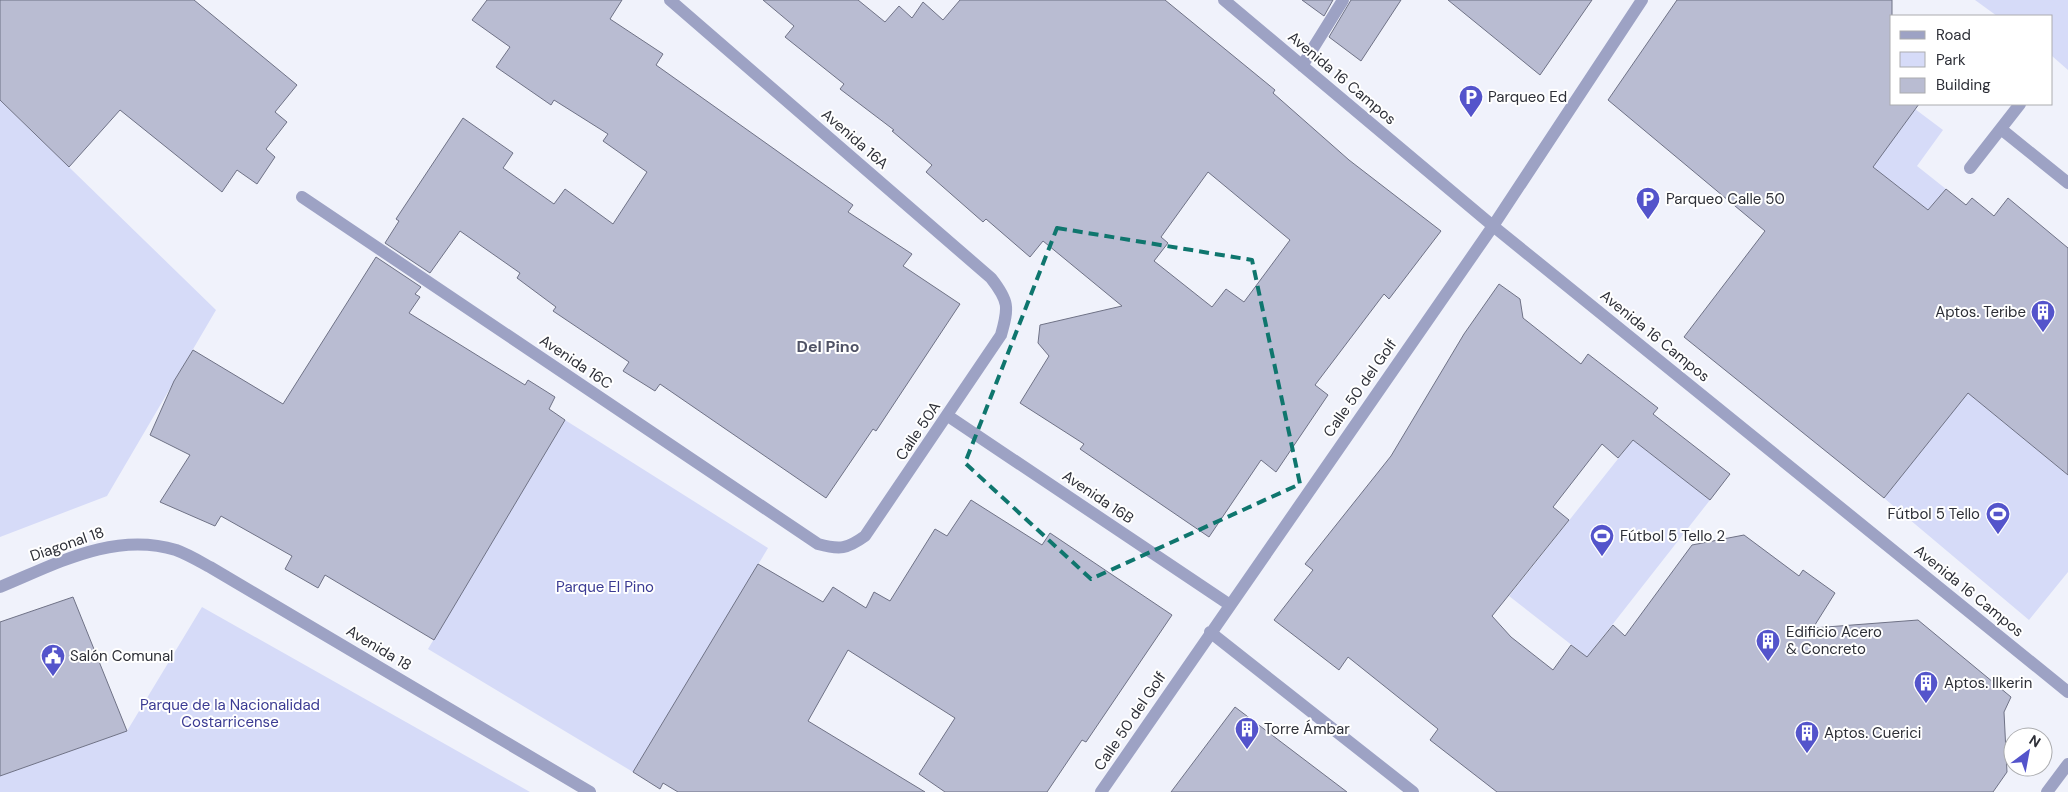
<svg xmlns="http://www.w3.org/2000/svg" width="2068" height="792" font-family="'DM Sans',sans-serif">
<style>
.green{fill:#d6dbf8}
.building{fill:#b9bcd2;stroke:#6f7286;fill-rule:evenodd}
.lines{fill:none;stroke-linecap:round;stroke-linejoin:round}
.minor{stroke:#9da2c4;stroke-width:12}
.marked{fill:none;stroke:#0f766e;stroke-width:4;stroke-dasharray:10 6;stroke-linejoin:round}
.labels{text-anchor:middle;stroke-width:4;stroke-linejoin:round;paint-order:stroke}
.street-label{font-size:15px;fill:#2d2f37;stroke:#fff}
.poi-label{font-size:15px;fill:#2d2f37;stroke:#fff;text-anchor:start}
.park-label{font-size:15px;fill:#3b3b93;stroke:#fff}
.neighbourhood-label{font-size:16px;font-weight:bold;fill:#4f5265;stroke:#fff}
</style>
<rect width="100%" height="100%" fill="#f0f2fb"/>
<path class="green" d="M1975,0H2068V70L2052,56V16H1997Z
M1786,99L1898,133L1915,109L1943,130L1917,166L1946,189L1928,210Z
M0,100L216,310L107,496L0,537Z
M1968,393L2068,475V572L2029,620L1884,498Z
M565,420L768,548L633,772L428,649Z
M1633,440L1710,500L1587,657L1509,596Z
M202,607L530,792H0V776L127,731Z"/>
<path class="building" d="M0,0H194L297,85L275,112L287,122L266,149L275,157L257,184L237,170L222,192L120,110L69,167L0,100Z
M487,0H622L610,19L663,54L656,65L853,205L848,212L912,254L903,266L960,304L876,431L873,429L826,498L660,384L655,391L623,371L629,362L553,311L556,307L517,278L520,273L460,231L430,273L385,243L399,221L396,219L463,118L513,153L503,168L554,204L565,189L613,224L647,172L603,141L608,134L554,100L551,105L496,67L510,47L472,20Z
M763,0H858L885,22L899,6L912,18L923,2L943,20L960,0H1165L1275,90L1273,93L1349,160L1441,231L1389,299L1384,294L1315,385L1328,395L1276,472L1261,460L1209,537L1080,449L1084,444L1020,403L1049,356L1038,343L1040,325L1122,306L1043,241L1030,257L986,219L983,222L926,172L932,165L892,131L894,130L840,89L844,84L785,37L794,26ZM1208,172L1290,240L1244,302L1226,289L1212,307L1154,261L1168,243L1161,237Z
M1302,0H1333L1324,16Z
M1351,0H1401L1361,61L1329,37Z
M1448,0H1592L1540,75Z
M1677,0H1892V104H1919L1873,167L1928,210L1946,189L1966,205L1972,198L1994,216L2008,198L2068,248V475L1968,393L1884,498L1684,337L1765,231L1608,100Z
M376,257L421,287L415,294L420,297L409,313L525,385L528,380L555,397L549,409L565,420L434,640L325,575L318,588L285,569L292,556L221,516L215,526L160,502L190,455L150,435L174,381L193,350L283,404Z
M1499,284L1520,299L1523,318L1581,364L1588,354L1658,408L1653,414L1730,474L1710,500L1633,440L1618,458L1602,444L1553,507L1569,520L1492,616L1511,637L1553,670L1571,645L1587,657L1613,625L1625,636L1692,545L1744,535L1799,576L1803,570L1835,593L1813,628L1918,620L2011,697L2004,712L2007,772L1993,792H1497L1430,740L1438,729L1348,657L1339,670L1274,620L1313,570L1305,564L1391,456L1464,334Z
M971,500L1042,545L1050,533L1172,615L1086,742L1082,740L1047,792H945L919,774L955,718L848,650L808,721L925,792H678L663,783L660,789L633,772L758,564L823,602L833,587L866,608L874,592L890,601L935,529L947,536Z
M73,597L127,731L0,776V622Z
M1235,707L1347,792H1171Z"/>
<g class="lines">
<path class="minor" d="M1224,0L1493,226L2068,692
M1302,66L1343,0
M2001,129L2068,183
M1970,168L2020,104
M302,197L818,544C840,550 847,549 865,536L1001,335C1009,307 1009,301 991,278L670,0
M948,416L1230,605
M0,587C56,564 114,531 176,550C187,554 199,561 210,567L590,792
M1210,632L1413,792
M1101,792L1493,226L1642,0
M2047,792L2068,764"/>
</g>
<path class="marked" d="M1057,228L1252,260L1300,484L1091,579L965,463Z"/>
<defs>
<symbol id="parking-pin" viewBox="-11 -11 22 30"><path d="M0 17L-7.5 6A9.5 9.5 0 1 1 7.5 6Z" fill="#5454cb" stroke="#fff"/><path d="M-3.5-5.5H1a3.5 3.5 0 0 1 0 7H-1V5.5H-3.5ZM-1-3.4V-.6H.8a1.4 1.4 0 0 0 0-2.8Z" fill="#fff"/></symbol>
<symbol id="building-pin" viewBox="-11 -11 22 30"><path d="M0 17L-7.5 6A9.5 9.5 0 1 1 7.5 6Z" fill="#5454cb" stroke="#fff"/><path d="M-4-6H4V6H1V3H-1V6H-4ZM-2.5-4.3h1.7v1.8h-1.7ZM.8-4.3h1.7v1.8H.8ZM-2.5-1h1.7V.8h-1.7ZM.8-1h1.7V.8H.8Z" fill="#fff"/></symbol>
<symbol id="stadium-pin" viewBox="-11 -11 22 30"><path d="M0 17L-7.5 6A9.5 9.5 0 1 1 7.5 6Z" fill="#5454cb" stroke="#fff"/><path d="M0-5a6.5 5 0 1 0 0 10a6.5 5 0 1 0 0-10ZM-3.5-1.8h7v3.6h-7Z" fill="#fff"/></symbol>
<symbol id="civic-pin" viewBox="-11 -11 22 30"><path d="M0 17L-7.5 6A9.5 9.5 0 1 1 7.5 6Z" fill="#5454cb" stroke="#fff"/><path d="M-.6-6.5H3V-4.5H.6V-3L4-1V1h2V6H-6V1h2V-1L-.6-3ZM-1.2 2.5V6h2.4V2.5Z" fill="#fff"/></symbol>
</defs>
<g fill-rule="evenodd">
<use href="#parking-pin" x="1457" y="83" width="28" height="38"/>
<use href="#parking-pin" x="1634" y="185" width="28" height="38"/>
<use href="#building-pin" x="2029" y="298" width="28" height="38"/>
<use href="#stadium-pin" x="1984" y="500" width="28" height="38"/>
<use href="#stadium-pin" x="1588" y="522" width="28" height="38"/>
<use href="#building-pin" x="1754" y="627" width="28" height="38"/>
<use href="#civic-pin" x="39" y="642" width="28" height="38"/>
<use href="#building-pin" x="1912" y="669" width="28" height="38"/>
<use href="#building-pin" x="1233" y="715" width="28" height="38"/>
<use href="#building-pin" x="1793" y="719" width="28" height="38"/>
</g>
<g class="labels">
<g class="street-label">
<text transform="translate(1342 78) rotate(40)" y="5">Avenida 16 Campos</text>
<text transform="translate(855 139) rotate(41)" y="5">Avenida 16A</text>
<text transform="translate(1655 336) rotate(39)" y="5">Avenida 16 Campos</text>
<text transform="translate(576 362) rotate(34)" y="5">Avenida 16C</text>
<text transform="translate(1360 388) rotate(-55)" y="5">Calle 50 del Golf</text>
<text transform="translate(918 431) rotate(-56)" y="5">Calle 50A</text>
<text transform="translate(1098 497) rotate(34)" y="5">Avenida 16B</text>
<text transform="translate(67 544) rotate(-19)" y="5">Diagonal 18</text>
<text transform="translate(1969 591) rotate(39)" y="5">Avenida 16 Campos</text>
<text transform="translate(379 648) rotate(31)" y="5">Avenida 18</text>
<text transform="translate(1130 721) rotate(-56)" y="5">Calle 50 del Golf</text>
</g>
<g class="poi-label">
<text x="1488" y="102">Parqueo Ed</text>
<text x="1666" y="204">Parqueo Calle 50</text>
<text x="2026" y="317" text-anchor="end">Aptos. Teribe</text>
<text x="1980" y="519" text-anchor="end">Fútbol 5 Tello</text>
<text x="1620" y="541">Fútbol 5 Tello 2</text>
<text x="1786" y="637">Edificio Acero<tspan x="1786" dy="17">&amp; Concreto</tspan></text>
<text x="70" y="661">Salón Comunal</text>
<text x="1944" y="688">Aptos. Ilkerin</text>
<text x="1264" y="734">Torre Ámbar</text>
<text x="1824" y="738">Aptos. Cuerici</text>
</g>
<g class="park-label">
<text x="605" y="592">Parque El Pino</text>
<text x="230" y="710">Parque de la Nacionalidad<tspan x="230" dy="17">Costarricense</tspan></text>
</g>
<g class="neighbourhood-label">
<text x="828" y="352">Del Pino</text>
</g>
</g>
<rect x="1890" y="15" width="162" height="90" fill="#ffffff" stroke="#abacaf"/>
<rect x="1900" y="31" width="25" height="8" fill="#9da2c4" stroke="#abacaf"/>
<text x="1936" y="40" font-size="15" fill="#2d2f37">Road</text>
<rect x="1900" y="52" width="25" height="15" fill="#d6dbf8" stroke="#abacaf"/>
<text x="1936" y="65" font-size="15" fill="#2d2f37">Park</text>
<rect x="1900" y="78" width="25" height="15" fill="#b9bcd2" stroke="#abacaf"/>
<text x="1936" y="90" font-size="15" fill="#2d2f37">Building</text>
<g transform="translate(2028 752) rotate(32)"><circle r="24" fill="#ffffff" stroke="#abacaf"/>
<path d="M0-4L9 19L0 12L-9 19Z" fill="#5454cb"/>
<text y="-8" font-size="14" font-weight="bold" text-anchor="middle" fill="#2d2f37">N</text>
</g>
</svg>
